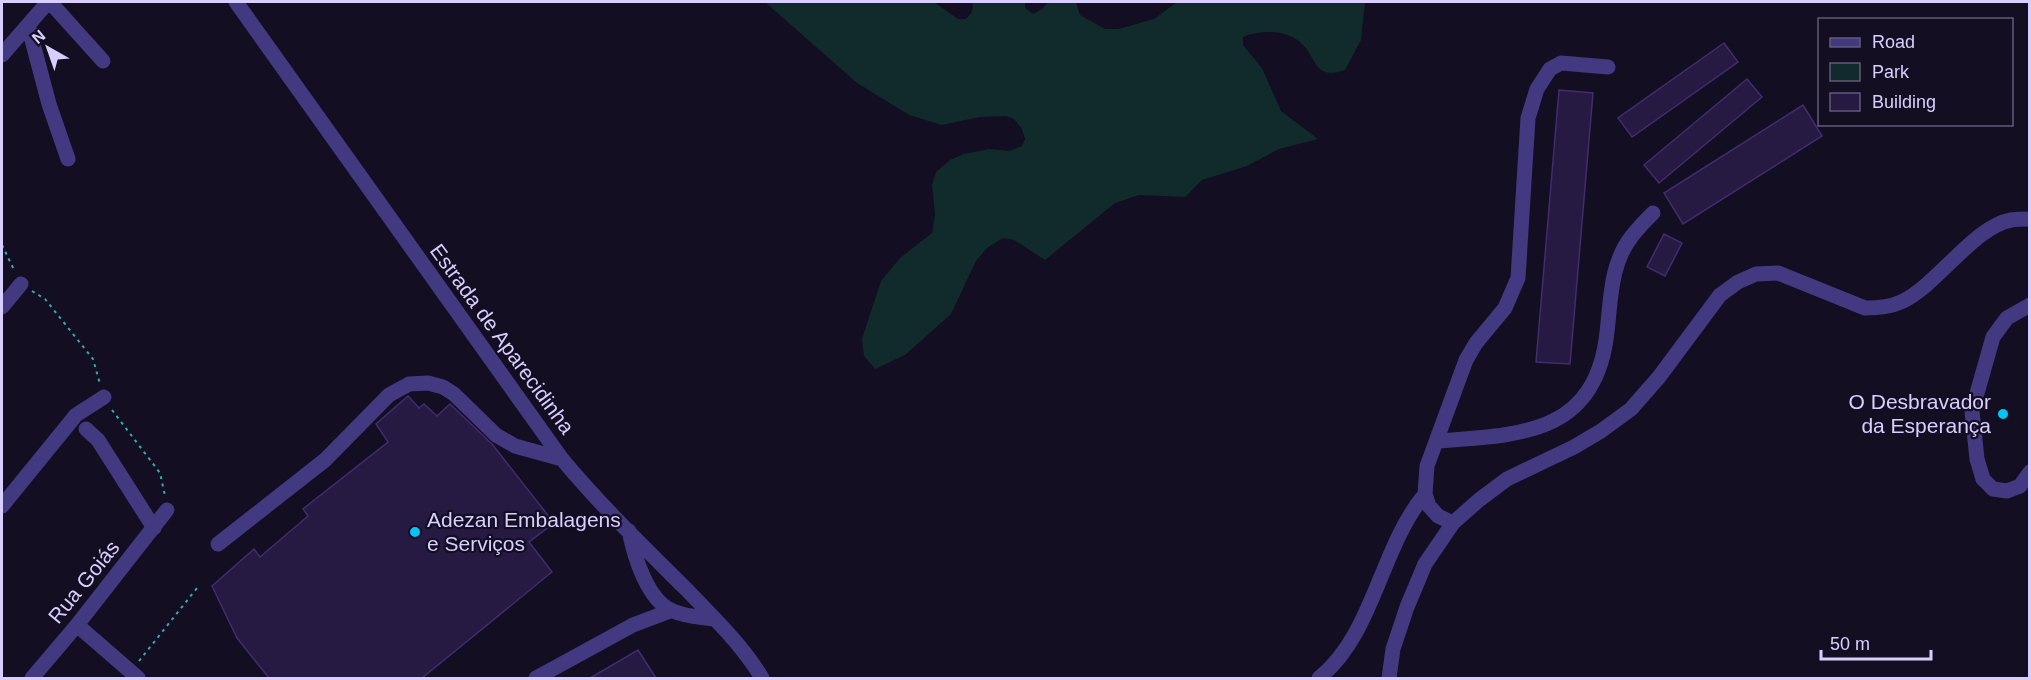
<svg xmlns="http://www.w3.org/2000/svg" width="2031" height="680" font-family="Helvetica,sans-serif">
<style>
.green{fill:#112a2b}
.building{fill:#261a42;stroke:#402c6e;stroke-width:1.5}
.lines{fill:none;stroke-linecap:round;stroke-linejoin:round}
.path{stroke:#30acb1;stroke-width:2;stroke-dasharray:3 4.5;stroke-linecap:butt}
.minor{stroke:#433980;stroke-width:15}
.poi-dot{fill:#04c5f6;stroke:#130e22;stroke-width:2}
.labels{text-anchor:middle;stroke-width:4.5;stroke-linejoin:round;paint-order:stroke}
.street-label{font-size:21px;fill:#d9cffe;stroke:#130e22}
.poi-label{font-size:21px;fill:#d9cffe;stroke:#130e22;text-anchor:end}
</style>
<rect width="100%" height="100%" fill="#130e22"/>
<path class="green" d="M765,2H934L958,19H966L972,12L973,2H1025V8L1033,14L1042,9L1048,2H1076L1080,15L1105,29H1118L1154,19L1177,2H1365L1361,40L1345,70C1314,81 1317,58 1302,44C1287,29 1261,30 1243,37V45L1262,68L1281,111L1318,139L1279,149L1247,166L1202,180L1185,197L1139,195L1115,203L1045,260L1014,240L1003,238L987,248L976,261L951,314L905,355L875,369L864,356L862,339L881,281L900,258L932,233L935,215L932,185L936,172L950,160L964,154L989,149L1009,151L1022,146L1025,139L1022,129L1014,119L1006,116L980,117L942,125L909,115L857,83Z"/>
<path class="building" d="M1724,43L1738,62L1632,137L1618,118Z
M1747,79L1762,97L1659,183L1644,165Z
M1559,90L1593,93L1570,364L1536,362Z
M1803,105L1822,136L1683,224L1664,193Z
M1664,234L1682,243L1665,276L1647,267Z
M408,396L419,408L424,404L437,416L450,404L492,444L554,523L529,542L552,572L422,678H269L237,638L212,586L254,549L260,557L308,516L303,509L388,442L376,424Z
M638,650L656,678H590Z"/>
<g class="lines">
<path class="path" d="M2,245L15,272
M32,291L45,299L93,359L100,384
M112,410L160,473L165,496
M139,661L197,588"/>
<path class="minor" d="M50,2L103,61
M236,2L562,459C601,506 645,548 688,591C714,618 743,646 762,678
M28,25L49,104L68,159
M2,55L48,2
M2030,305L2007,318L1993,337L1972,411L1977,459L1983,479L1993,489L2007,491L2020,486L2030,472
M2,307L21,284
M86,429L98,440L154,528
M1437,441C1520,435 1596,435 1607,332C1611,299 1610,264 1632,236C1638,228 1646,220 1653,213
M2,506L76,415L104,397
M1453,523L1438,516L1429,506L1425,494L1427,466L1466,360L1476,343L1505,308L1518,278L1528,118L1537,89L1550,69L1561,63L1608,67
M629,531C634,555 647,601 673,611C686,617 701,617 714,619
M218,544L325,460L389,395L409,384L428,383L443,387L454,394L496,435L515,446L562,459
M77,625L138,678
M32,678L77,625L167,510
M536,678L633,625L670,611
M1319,678C1374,634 1380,548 1425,494
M1389,678L1393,649L1407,607L1425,564L1453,523L1479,500L1507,479L1574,447L1601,431L1631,409L1659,377L1720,295L1738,282L1756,274L1778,273L1865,308C1877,308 1890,307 1901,302C1938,285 1973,227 2011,220C2017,219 2024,219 2030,219"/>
</g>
<g class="poi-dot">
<circle cx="2003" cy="414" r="6"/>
<circle cx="415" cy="532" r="6"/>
</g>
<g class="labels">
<g class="street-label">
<text transform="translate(502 339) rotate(54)" y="7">Estrada de Aparecidinha</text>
<text transform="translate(84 582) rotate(-51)" y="7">Rua Goiás</text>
</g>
<g class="poi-label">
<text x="1991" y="409">O Desbravador<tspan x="1991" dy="24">da Esperança</tspan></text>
<text x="427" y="527" text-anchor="start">Adezan Embalagens<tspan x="427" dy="24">e Serviços</tspan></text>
</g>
</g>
<rect width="2031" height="680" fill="none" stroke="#d9cffe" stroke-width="6"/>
<rect x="1818" y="18" width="195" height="108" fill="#130e22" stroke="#625b7a" stroke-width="1.5"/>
<rect x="1830" y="38" width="30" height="9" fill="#433980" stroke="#625b7a" stroke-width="1.5"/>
<text x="1872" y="48" font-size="18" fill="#d9cffe">Road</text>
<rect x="1830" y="63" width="30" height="18" fill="#112a2b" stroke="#625b7a" stroke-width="1.5"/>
<text x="1872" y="78" font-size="18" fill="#d9cffe">Park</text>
<rect x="1830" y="93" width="30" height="18" fill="#261a42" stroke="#625b7a" stroke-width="1.5"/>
<text x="1872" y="108" font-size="18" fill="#d9cffe">Building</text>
<g transform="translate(48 48) rotate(320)" stroke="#130e22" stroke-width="4.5" paint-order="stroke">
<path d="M0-4.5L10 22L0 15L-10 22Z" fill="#d9cffe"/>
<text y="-9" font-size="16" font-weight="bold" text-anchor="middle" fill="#d9cffe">N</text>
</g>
<path d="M1821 650v9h110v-9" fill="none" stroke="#d9cffe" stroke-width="3"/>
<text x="1830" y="650" font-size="18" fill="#d9cffe" stroke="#130e22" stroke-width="4.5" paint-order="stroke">50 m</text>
</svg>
